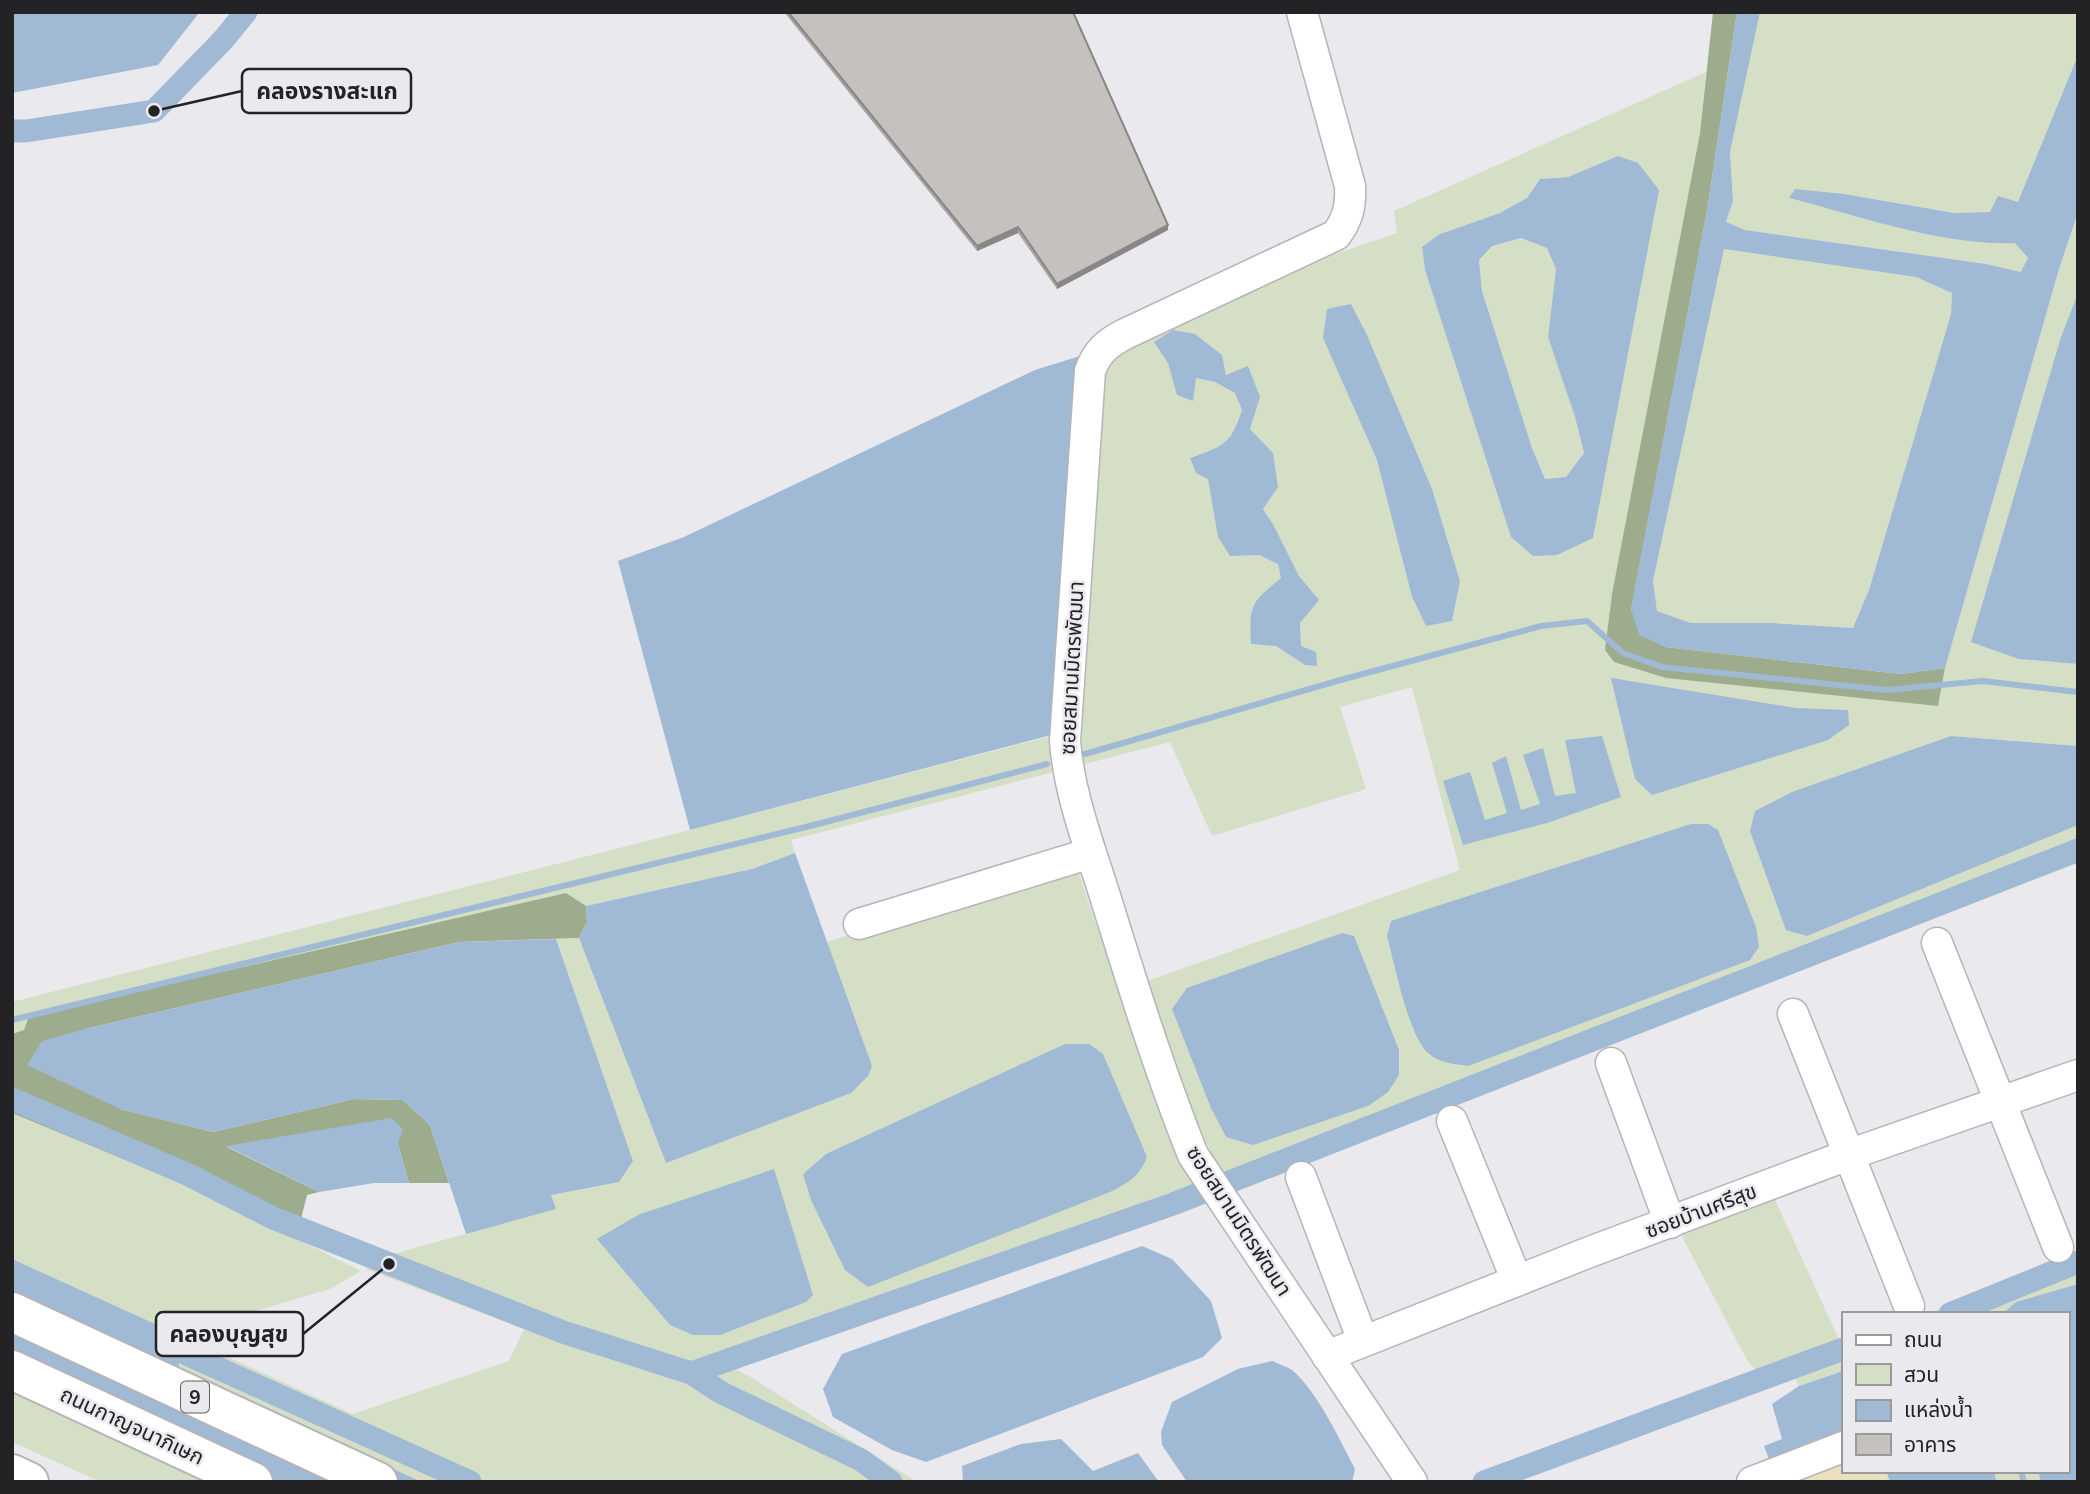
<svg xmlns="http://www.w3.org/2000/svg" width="2090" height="1494" font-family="Mulish,'Noto Sans Thai',sans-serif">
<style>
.green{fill:#d4dfc5;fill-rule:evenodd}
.forest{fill:#9dac8c}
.sand{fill:#eae0bb}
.water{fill:#a0b9d4;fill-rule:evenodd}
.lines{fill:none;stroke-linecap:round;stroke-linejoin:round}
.stream{stroke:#a0b9d4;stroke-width:6}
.canal{stroke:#a0b9d4;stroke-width:23}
.minor-casing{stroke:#b5b4b8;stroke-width:33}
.major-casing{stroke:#b5b4b8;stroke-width:42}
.highway-casing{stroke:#b5b4b8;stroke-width:42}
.minor{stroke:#fff;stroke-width:30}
.major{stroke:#fff;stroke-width:38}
.highway{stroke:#fff;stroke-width:38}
.wall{fill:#a9a6a3}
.shaded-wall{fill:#898785}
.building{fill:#c4c1be;stroke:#898785;stroke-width:2}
.labels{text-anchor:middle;stroke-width:5;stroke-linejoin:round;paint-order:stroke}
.shield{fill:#eae9ed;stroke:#5f5e60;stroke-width:2}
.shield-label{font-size:19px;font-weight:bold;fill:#232224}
.street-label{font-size:21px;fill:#232224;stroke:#eae9ed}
.leader{fill:none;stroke:#232224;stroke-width:2.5}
.callout-dot{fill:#232224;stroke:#eae9ed;stroke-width:2.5}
.callout{fill:#eae9ed;stroke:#232224;stroke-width:2.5}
.callout-label{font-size:23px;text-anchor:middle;font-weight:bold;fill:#232224}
</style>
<rect width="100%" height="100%" fill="#eae9ed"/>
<path class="green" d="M1760,12H2078L2076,60L2018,203L1990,212L1954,213L1844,194L1789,198C1857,215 1945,246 2015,242L2028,258L2022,272L1986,264L1745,230L1725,222L1733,201L1730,152Z
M1706,72L1700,133L1609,612L1938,706L1945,668L2059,269L2078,212V293L2061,337L2019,659L2078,664V746L1951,736L1807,936L2078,825V863L1241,1184L1218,1170L1139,984L1460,870L1412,687L1340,707L1366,789L1212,836L1170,742L791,840L795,853L752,869L586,906L566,893L29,1016L24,1030L12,1034V1002L690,830L1055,735L1098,366L1117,349L1274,275L1397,233L1394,211ZM1618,156L1617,406L1593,537L1533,556L1511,537L1425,270L1422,248L1440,234L1500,213L1527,198L1540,179L1568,177ZM1351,304L1367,335L1432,489L1460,581L1426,626L1412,597L1377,460L1323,338ZM1195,334L1221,355L1226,376L1248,366L1259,397L1250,429L1273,453L1263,508L1273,524L1299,576L1319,600L1300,623L1301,646L1305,665L1276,646L1281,578L1278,564L1218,537L1208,478L1190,458C1224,446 1230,445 1242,410L1235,393L1215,382L1196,378L1178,395L1168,363Z
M1521,238L1547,248L1556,269L1548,337L1575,417L1584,453L1566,477L1545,479L1532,448L1482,291L1479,260L1491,246Z
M1724,249L1916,277L1952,293L1951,314L1869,590L1854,628L1771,623H1691L1657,611L1653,581Z
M1076,865L1142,1060L1206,1198L731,1367L749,1376L917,1482H101L12,1442V1113L198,1190L361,1271L330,1289L178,1334L353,1414L509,1361L524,1329L366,1269L386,1256L555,1209L550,1195L619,1182L633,1161L556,939L579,938L666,1163L872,1066L826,942Z
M1772,1193L1841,1344H1843V1371L1799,1386L1788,1363L1761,1376L1748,1362L1678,1229Z
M2078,1259V1284L2016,1302L2002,1314H1926Z
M1994,1471H2038L2041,1482H1994L1996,1479Z"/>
<path class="forest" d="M1713,12H1737L1707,211L1631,610L1665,647L1901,674L1945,668L1938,706L1666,678L1614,662L1605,650L1612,594L1700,133Z
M566,893L586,906L587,922L579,938L459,942L85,1029L120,1109L213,1132L354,1099L403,1100L430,1125L449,1183H409L398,1144L227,1147L319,1192L307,1195L296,1239L198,1190L12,1113V1034L24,1030L29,1016Z"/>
<path class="sand" d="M1843,1439V1471H1886L1890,1482H1738Z"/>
<path class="water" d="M12,12H198L199,13L158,65L12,93Z
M1737,12H1760L1730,152L1733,201L1726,222L1745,230L1986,264L2021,272L2028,258L2015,243C1943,246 1859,216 1789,198L1795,189L1844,194L1954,213L1990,212L1998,196L2018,202L2076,60L2078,49V212L2059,269L1945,668L1901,674L1665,647L1639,635L1631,609L1707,211ZM1724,249L1916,277L1952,293L1951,314L1869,590L1853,628L1771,623H1691L1657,611L1653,581Z
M1618,156L1638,163L1659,190L1593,538L1557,555L1533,556L1511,537L1425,270L1422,247L1440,234L1500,213L1527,198L1540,179L1568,177ZM1521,238L1547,248L1556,269L1548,337L1575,417L1584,453L1566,477L1545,479L1532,448L1482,291L1479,260L1492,246Z
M2078,293V664L2019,659L1971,642L2061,337Z
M1351,304L1367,335L1432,489L1460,581L1452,621L1426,626L1412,597L1377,460L1323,338L1327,309Z
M1173,330L1195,334L1222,355L1226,375L1248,366L1260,397L1250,429L1273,453L1278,487L1263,509L1273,524L1299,576L1319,600L1300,623L1301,646L1316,652L1317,666L1305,665L1276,646L1251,644C1249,604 1251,603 1281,578L1278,564L1259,555L1230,556L1218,537L1208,479L1196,473L1190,458C1223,446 1230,446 1242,410L1235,393L1215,382L1196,378L1193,401L1177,395L1168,363L1154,342Z
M1080,356L1055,734L690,830L618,561L684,537L1035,370Z
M1611,678L1796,708L1848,710L1849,725L1828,740L1652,795L1635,779Z
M1602,736L1621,797L1547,823L1463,845L1443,781L1470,772L1485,820L1507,813L1492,763L1506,756L1521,810L1540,804L1523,755L1543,748L1555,796L1576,793L1565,740Z
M1951,736L2078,746V825L1807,936L1786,930L1750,831L1755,811L1792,792Z
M1691,824H1708L1718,830L1756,927L1759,947L1750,960L1468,1066C1455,1064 1439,1063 1428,1053C1409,1037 1394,962 1387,936L1391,921Z
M795,853L872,1066L868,1076L851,1093L666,1163L579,938L587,922L586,906L752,869Z
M1342,933L1354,936L1399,1050V1075L1388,1092L1368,1106L1253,1145L1226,1137L1211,1108L1172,1009L1187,988Z
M556,939L633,1161L619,1182L551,1195L556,1209L466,1234L430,1125L403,1100L354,1099L213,1132L120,1109L27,1065L42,1041L85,1029L459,942Z
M1065,1044H1089L1103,1054L1147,1157C1139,1177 1128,1183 1110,1192L868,1287L845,1270L811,1200L803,1174L826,1154Z
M391,1118L403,1129L398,1144L409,1183H374L319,1192L226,1146Z
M774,1169L813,1295L806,1302L720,1335H693L670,1325L597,1239L638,1215Z
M1142,1246L1172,1259L1211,1301L1222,1338L1203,1357L926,1462L892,1450L833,1417L823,1389L842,1354Z
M12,1259L177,1334L179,1368L421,1482H210L12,1392Z
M2078,1284V1482H2041L2038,1471H2067V1314H2002L2016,1302Z
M1272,1361C1278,1364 1286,1366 1292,1370C1317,1391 1340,1440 1355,1469L1352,1482H1187L1162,1445L1161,1432L1172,1402L1238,1369Z
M1843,1371V1440L1772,1467L1764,1446L1782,1439L1772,1404L1799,1386Z
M1061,1439L1093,1471L1138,1453L1159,1482H963L962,1466L1021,1444Z
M1886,1471H1994L1996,1479L1994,1482H1890Z"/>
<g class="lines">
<path class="stream" d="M1085,754L1344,679L1541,626L1587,621L1623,653L1662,667L1887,690L1983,681L2078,692
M12,1020L814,825L1047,764
M1966,1309L1968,1314
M2021,1471L2024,1482"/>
<path class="canal" d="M12,131H26L154,111L223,40L246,12
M12,1099L189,1175L273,1218L563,1332L691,1373L722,1393L861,1460L891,1482
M1950,1314L2078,1262
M149,1337L470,1482
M691,1373L1173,1204L2078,850
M1484,1482L1843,1349"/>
<defs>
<path id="minor" d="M1302,12L1350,186C1351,206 1348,219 1336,235L1125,334C1107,343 1097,352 1090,371L1065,741C1069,794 1089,845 1105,896C1132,983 1159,1070 1193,1155L1412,1482
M859,924L1091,853
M1937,943L2058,1247
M1793,1014L1909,1306
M1611,1063L1670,1223
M1452,1121L1517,1281
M1301,1177L1363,1341
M1327,1356L1587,1253L1848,1155L2078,1075
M1752,1482L1843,1447"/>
<path id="major" d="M12,1474L29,1482"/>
<path id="highway" d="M12,1312L378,1482
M12,1370L253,1482"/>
</defs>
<use href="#minor" class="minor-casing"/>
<use href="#major" class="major-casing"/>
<use href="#highway" class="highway-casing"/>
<use href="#minor" class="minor"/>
<use href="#major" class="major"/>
<use href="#highway" class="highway"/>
</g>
<path class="wall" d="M784,12H1073L1168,230L1057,289L1018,233L977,251Z"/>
<path class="shaded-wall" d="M1168,225V230L1057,289V284Z
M1018,227V233L977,251V246Z"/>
<path class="building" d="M788,12H1073L1168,225L1057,284L1018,227L977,246Z"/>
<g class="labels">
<rect class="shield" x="181" y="1381.5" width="28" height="31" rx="5"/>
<g class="shield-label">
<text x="195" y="1404">9</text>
</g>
<g class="street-label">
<text transform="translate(1072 668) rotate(-87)" y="7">ซอยสมานมิตรพัฒนา</text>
<text transform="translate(1701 1211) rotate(-21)" y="7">ซอยบ้านศรีสุข</text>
<text transform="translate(1239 1221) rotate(57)" y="7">ซอยสมานมิตรพัฒนา</text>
<text transform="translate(132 1426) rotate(25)" y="7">ถนนกาญจนาภิเษก</text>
</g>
</g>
<path class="leader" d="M154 111L242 91M389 1264L303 1334"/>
<g class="callout-dot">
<circle cx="154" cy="111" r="7"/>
<circle cx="389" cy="1264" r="7"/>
</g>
<g class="callout">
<rect x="242" y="69" width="169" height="44" rx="7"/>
<rect x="156" y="1312" width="147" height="44" rx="7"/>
</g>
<g class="callout-label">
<text x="327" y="99">คลองรางสะแก</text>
<text x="229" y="1342">คลองบุญสุข</text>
</g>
<rect width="2090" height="1494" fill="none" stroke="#232224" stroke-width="28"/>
<rect x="1842" y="1312" width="228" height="161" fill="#eae9ed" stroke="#9a999d" stroke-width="2"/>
<rect x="1856" y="1335" width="35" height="10" fill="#ffffff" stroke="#9a999d" stroke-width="2"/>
<text x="1904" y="1347" font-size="21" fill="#232224">ถนน</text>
<rect x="1856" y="1364" width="35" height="21" fill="#d4dfc5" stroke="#9a999d" stroke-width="2"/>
<text x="1904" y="1382" font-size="21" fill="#232224">สวน</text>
<rect x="1856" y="1400" width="35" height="21" fill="#a0b9d4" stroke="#9a999d" stroke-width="2"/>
<text x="1904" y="1417" font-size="21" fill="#232224">แหล่งน้ำ</text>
<rect x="1856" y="1434" width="35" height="21" fill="#c4c1be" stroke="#9a999d" stroke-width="2"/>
<text x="1904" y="1452" font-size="21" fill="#232224">อาคาร</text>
</svg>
